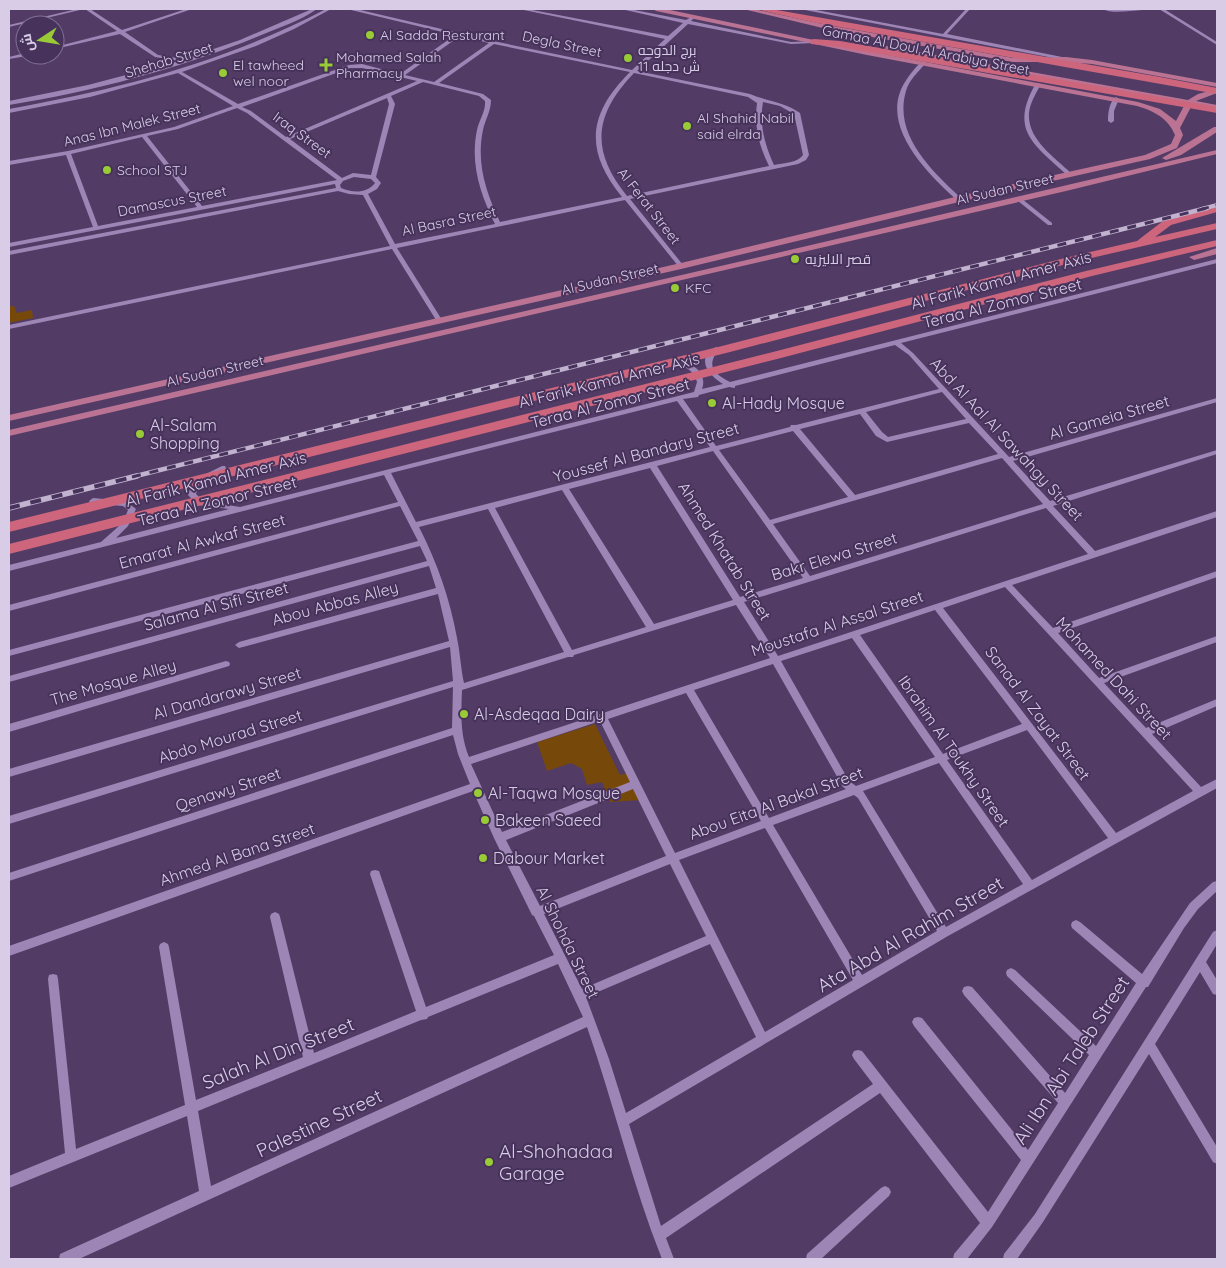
<svg xmlns="http://www.w3.org/2000/svg" width="1226" height="1268" font-family="Quicksand,Cairo,sans-serif">
<style>
.green{fill:#76480a}
.lines{fill:none;stroke-linecap:round;stroke-linejoin:round}
.minor{fill:#9d86b5;fill-rule:evenodd}
.major{fill:#ba7393;fill-rule:evenodd}
.highway{fill:#cd667d;fill-rule:evenodd}
.rail-far2-casing{stroke:#c1b3d0;stroke-width:4}
.rail-far1-casing{stroke:#c1b3d0;stroke-width:4.5}
.rail-casing{stroke:#c1b3d0;stroke-width:5.5}
.rail-far2{stroke:#47325b;stroke-width:2.5;stroke-dasharray:7;stroke-linecap:butt}
.rail-far1{stroke:#47325b;stroke-width:3;stroke-dasharray:9;stroke-linecap:butt}
.rail{stroke:#47325b;stroke-width:4;stroke-dasharray:11;stroke-linecap:butt}
.poi-dot{fill:#98cb36;stroke:#47325b;stroke-width:2}
.labels{text-anchor:middle;stroke-width:4;stroke-linejoin:round;paint-order:stroke}
.far-poi-label{font-size:14px;fill:#d8cce6;stroke:#47325b;text-anchor:start}
.far-street-label{font-size:14px;fill:#d8cce6;stroke:#47325b}
.street-label{font-size:16px;fill:#d8cce6;stroke:#47325b}
.poi-label{font-size:16px;fill:#d8cce6;stroke:#47325b;text-anchor:start}
.near-street-label{font-size:19px;fill:#d8cce6;stroke:#47325b}
.near-poi-label{font-size:19px;fill:#d8cce6;stroke:#47325b;text-anchor:start}
</style>
<rect width="100%" height="100%" fill="#523c66"/>
<path class="green" d="M9,306H14L17,313L32,310L33,318L9,323Z
M595,724L620,775L628,773L642,800L610,802L602,782L587,785L582,769L571,763L547,771L537,742Z"/>
<g class="lines">
<path class="minor" d="M77,9H84L9,27V25Z
M85,9H90L122,30L186,9H192L125,32L158,55L184,59L240,40L312,9H317C300,21 278,28 259,36C179,69 94,91 9,105V101L88,85L179,61L155,57L120,34L55,49V47L117,31Z
M326,9H331L294,29L256,46L182,72L238,104L349,65L362,64L400,74L455,35L351,10L349,9H356L493,41L632,70L665,39L519,9H527L668,36L683,23L621,9H629L686,20L693,16L695,17L691,21L791,42L814,41L816,42L814,43L791,44L688,24L637,71L750,94C766,101 785,102 800,113L809,155L806,160L798,164L630,199L683,265V267H679L625,200L397,248L442,320L439,322L436,320L392,249L9,329V325L390,246L363,195L349,194L338,191L9,255V251L336,188L335,184L9,247V243L93,227L66,155L9,165V161L68,151L174,127L233,106L178,73L90,97L9,113V109C123,88 222,63 326,9ZM460,36L489,43L434,82L405,75ZM494,44L630,72C588,114 584,150 622,197L500,222C486,193 476,163 483,130C485,120 491,111 491,100L483,94L439,83ZM350,68H362L417,81L286,137L251,111L242,107ZM634,73L748,97L757,103C754,126 759,146 769,166L627,196C590,150 594,115 634,73ZM423,82L479,96L485,101C486,111 479,120 477,130C470,163 480,194 495,224L395,244L368,194L377,189L381,183L376,177L395,104L391,96ZM387,98L389,104L371,175L353,173L342,178L290,139ZM763,102L780,106L794,114L803,155C797,163 784,163 774,165C765,145 759,125 763,102ZM237,108L247,113L337,180L202,206L147,136L178,129ZM142,137L197,207L98,226L71,154ZM354,177L371,179L375,183C366,194 353,193 341,188L340,185L343,181Z
M803,9H811L943,34L966,9H970L947,34L1072,59L1069,61L805,10Z
M1102,9H1144L1142,10C1130,11 1112,14 1102,9Z
M1159,9H1164L1217,42V45Z
M25,53V55H28L27,56L9,59V57Z
M923,61L926,63C918,72 909,80 906,91C893,135 932,171 961,198V200H957C927,173 878,125 905,82C910,74 916,66 923,61Z
M1036,83L1041,84C1036,93 1030,103 1029,113C1027,139 1054,157 1071,173V175H1067C1033,144 1009,130 1036,83Z
M1116,97L1119,99L1114,111V121L1111,123L1108,121C1108,113 1109,102 1116,97Z
M1018,199H1022L1052,223V225H1048L1018,201Z
M1217,259V263L901,343L913,353L1009,457L1217,398V402L1013,461L1050,501L1217,450V454L1053,506L1095,551L1217,511V517L1012,585L1053,628L1217,571V577L1058,633L1099,678L1217,636V642L1104,683L1146,728L1217,699V706L1152,734L1201,787L1217,779V788L948,936L629,1124L661,1226L873,1084L854,1059L852,1055L854,1051L858,1050L862,1051L988,1212L1021,1160L914,1026L912,1022L914,1018L918,1017L922,1018L1028,1150L1058,1103L964,995L962,991L964,987L968,986L972,987L1065,1093L1089,1055L1007,976L1006,973L1007,970L1011,968L1015,970L1096,1046L1136,983L1072,928L1071,925L1072,922L1076,920L1080,922L1142,974L1190,903L1213,882L1217,881V891L1198,909L1184,928L1148,987H1146L992,1227L967,1259H953L954,1254L980,1223L880,1093L666,1238L674,1259H662C632,1184 614,1104 587,1027L79,1259H59L60,1254L199,1191L187,1116L9,1188V1176L65,1153L48,979L49,975L53,974L57,975L58,979L76,1149L185,1105L159,947L160,944L164,942L168,944L169,947L196,1100L303,1057L270,917L271,914L275,912L279,914L280,917L314,1053L416,1011L370,874L371,871L375,870L379,871L380,874L426,1007L554,955L534,916L532,915L494,838L473,791L9,956V946L470,784L458,754L453,735L9,881V873L452,728L453,687L9,824V816L453,681L450,647L9,777V769L449,641L438,594L239,648L235,645L239,642L436,588L429,566L9,682V676L427,561L420,546L9,656V650L418,541L400,506L9,611V605L398,502L384,475L9,571V565L101,542L119,526L124,520L128,510L123,506L90,503L89,501L93,498L125,501L136,509L128,526L116,538L229,509L198,505L188,495L192,481L222,466H225L226,468L225,470L199,484L196,494L203,501L240,507L694,392L697,382C694,369 682,365 670,362V360C686,358 709,371 702,389L723,384C708,375 695,358 716,347L719,349C706,366 713,373 730,382ZM895,345L909,355L939,389L796,425H791L790,427L716,446L683,399L698,397L699,395L729,387L735,388V386ZM942,392L966,419L888,437L882,432L866,412ZM677,401L710,447L416,522L391,473ZM860,414L876,436L887,442L969,423L998,454L855,495L800,429ZM793,431L848,497L770,520L719,450ZM713,451L803,578L740,597L657,466ZM1002,458L1043,504L810,576L773,524ZM650,468L733,600L654,624L569,489ZM562,490L646,627L572,650L495,508ZM1046,508L1088,554L778,656L744,602ZM488,509L564,652L464,683C461,670 460,652 457,638C450,599 437,562 419,527ZM1005,587L1193,791L1116,833L943,608ZM736,605L770,658L469,757C460,735 461,714 462,690L568,657H573L574,655ZM935,610L1022,724L943,754L860,635ZM852,638L935,757L856,786L849,781L781,661ZM773,664L843,787L846,789L769,818L694,690ZM686,693L761,821L675,853L608,719ZM600,721L630,782L502,832L471,764ZM1027,730L1108,838L1032,880L947,760ZM939,763L1023,884L946,927L863,791ZM633,789L666,856L540,906L506,840ZM854,795L858,798L937,931L862,975L773,825ZM765,828L853,980L765,1032L679,860ZM670,864L706,936L582,989L544,914ZM710,944L756,1037L626,1113L609,1059L586,997ZM558,964L583,1017L211,1186L198,1111L421,1020L427,1019L428,1017Z
M226,661L229,662L230,664L229,666L9,732V724Z
M1217,930V944L1206,962L1217,980V995L1213,994L1200,972L1155,1044L1217,1147V1164L1213,1162L1149,1054L1043,1222L1017,1259H1003L1004,1254L1035,1214L1213,932Z
M885,1186L889,1188L891,1192L889,1196L821,1259H806L807,1254L881,1188Z"/>
<path class="major" d="M653,9H665L867,51L1138,102L1160,109L1176,121L1185,104L882,48L886,46L1188,100L1198,94L1217,89V93L1196,101L1217,105V109L1192,105L1180,128L1183,135L1177,148L1150,159L959,202L681,269L9,421V415L681,263L959,196L1145,155L1171,144L1175,135C1168,118 1154,111 1137,106L867,55L656,11Z
M743,9H754L827,25L1013,58L1066,57L1092,60L1217,83V87L1092,64L1066,62H1013L827,29Z
M1214,127H1217V132L1181,155L1166,160L1162,158Z
M1217,150V154L1066,191L9,436V430L764,256Z
M1217,248V254L1194,260L1189,257Z"/>
<path class="highway" d="M756,9H771L1160,77L1217,88V94L817,23Z
M814,39L840,41L1217,107V113L840,47L811,44V40Z
M1217,206V212L1171,225L1155,237L1217,223V229L1074,262L730,352L9,532V522L722,346L1069,257L1137,241L1163,221Z
M1217,240V246L1092,276L781,358L9,554V544L773,352L1086,271Z"/>
<defs>
<path id="rail-far2" d="M1202,209L1217,205"/>
<path id="rail-far1" d="M132,477L1207,208"/>
<path id="rail" d="M9,508L137,476"/>
</defs>
<use href="#rail-far2" class="rail-far2-casing"/>
<use href="#rail-far1" class="rail-far1-casing"/>
<use href="#rail" class="rail-casing"/>
<use href="#rail-far2" class="rail-far2"/>
<use href="#rail-far1" class="rail-far1"/>
<use href="#rail" class="rail"/>
</g>
<g class="poi-dot">
<circle cx="370" cy="35" r="5"/>
<circle cx="628" cy="58" r="5"/>
<path d="M323.5 57.5h5v5h5v5h-5v5h-5v-5h-5v-5h5z"/>
<circle cx="223" cy="73" r="5"/>
<circle cx="687" cy="126" r="5"/>
<circle cx="107" cy="170" r="5"/>
<circle cx="795" cy="259" r="5"/>
<circle cx="675" cy="288" r="5"/>
<circle cx="712" cy="403" r="5"/>
<circle cx="140" cy="434" r="5"/>
<circle cx="464" cy="714" r="5"/>
<circle cx="478" cy="793" r="5"/>
<circle cx="485" cy="820" r="5"/>
<circle cx="483" cy="858" r="5"/>
<circle cx="489" cy="1162" r="5"/>
</g>
<g class="labels">
<g class="far-poi-label">
<text x="380" y="40">Al Sadda Resturant</text>
<text x="638" y="55">برج الدوحه<tspan x="638" dy="16">11 ش دجله</tspan></text>
<text x="336" y="62">Mohamed Salah<tspan x="336" dy="16">Pharmacy</tspan></text>
<text x="233" y="70">El tawheed<tspan x="233" dy="16">wel noor</tspan></text>
<text x="697" y="123">Al Shahid Nabil<tspan x="697" dy="16">said elrda</tspan></text>
<text x="117" y="175">School STJ</text>
<text x="805" y="264">قصر الاليزيه</text>
<text x="685" y="293">KFC</text>
</g>
<g class="far-street-label">
<text transform="translate(562 44) rotate(12)" y="5">Degla Street</text>
<text transform="translate(926 50) rotate(11)" y="5">Gamaa Al Doul Al Arabiya Street</text>
<text transform="translate(169 60) rotate(-17)" y="5">Shehab Street</text>
<text transform="translate(132 125) rotate(-14)" y="5">Anas Ibn Malek Street</text>
<text transform="translate(302 135) rotate(36)" y="5">Iraq Street</text>
<text transform="translate(1005 189) rotate(-13)" y="5">Al Sudan Street</text>
<text transform="translate(172 201) rotate(-11)" y="5">Damascus Street</text>
<text transform="translate(649 206) rotate(52)" y="5">Al Ferat Street</text>
<text transform="translate(449 221) rotate(-12)" y="5">Al Basra Street</text>
<text transform="translate(610 279) rotate(-13)" y="5">Al Sudan Street</text>
<text transform="translate(215 371) rotate(-13)" y="5">Al Sudan Street</text>
</g>
<g class="street-label">
<text transform="translate(1001 280) rotate(-15)" y="6">Al Farik Kamal Amer Axis</text>
<text transform="translate(1002 303) rotate(-14)" y="6">Teraa Al Zomor Street</text>
<text transform="translate(609 380) rotate(-14)" y="6">Al Farik Kamal Amer Axis</text>
<text transform="translate(610 403) rotate(-14)" y="6">Teraa Al Zomor Street</text>
<text transform="translate(1109 417) rotate(-16)" y="6">Al Gameia Street</text>
<text transform="translate(1007 439) rotate(47)" y="6">Abd Al Aal Al Sawahgy Street</text>
<text transform="translate(646 452) rotate(-15)" y="6">Youssef Al Bandary Street</text>
<text transform="translate(216 479) rotate(-14)" y="6">Al Farik Kamal Amer Axis</text>
<text transform="translate(217 501) rotate(-14)" y="6">Teraa Al Zomor Street</text>
<text transform="translate(202 541) rotate(-15)" y="6">Emarat Al Awkaf Street</text>
<text transform="translate(725 551) rotate(58)" y="6">Ahmed Khatab Street</text>
<text transform="translate(834 556) rotate(-17)" y="6">Bakr Elewa Street</text>
<text transform="translate(335 603) rotate(-15)" y="6">Abou Abbas Alley</text>
<text transform="translate(216 606) rotate(-15)" y="6">Salama Al Sifi Street</text>
<text transform="translate(837 623) rotate(-18)" y="6">Moustafa Al Assal Street</text>
<text transform="translate(1114 678) rotate(47)" y="6">Mohamed Dahi Street</text>
<text transform="translate(113 682) rotate(-16)" y="6">The Mosque Alley</text>
<text transform="translate(227 693) rotate(-16)" y="6">Al Dandarawy Street</text>
<text transform="translate(1038 713) rotate(53)" y="6">Sanad Al Zayat Street</text>
<text transform="translate(230 736) rotate(-17)" y="6">Abdo Mourad Street</text>
<text transform="translate(954 751) rotate(55)" y="6">Ibrahim Al Toukhy Street</text>
<text transform="translate(228 789) rotate(-18)" y="6">Qenawy Street</text>
<text transform="translate(776 803) rotate(-20)" y="6">Abou Eita Al Bakal Street</text>
<text transform="translate(237 854) rotate(-19)" y="6">Ahmed Al Bana Street</text>
<text transform="translate(568 942) rotate(64)" y="6">Al Shohda Street</text>
</g>
<g class="poi-label">
<text x="722" y="409">Al-Hady Mosque</text>
<text x="150" y="431">Al-Salam<tspan x="150" dy="18">Shopping</tspan></text>
<text x="474" y="720">Al-Asdeqaa Dairy</text>
<text x="488" y="799">Al-Taqwa Mosque</text>
<text x="495" y="826">Bakeen Saeed</text>
<text x="493" y="864">Dabour Market</text>
</g>
<g class="near-street-label">
<text transform="translate(910 934) rotate(-30)" y="7">Ata Abd Al Rahim Street</text>
<text transform="translate(278 1053) rotate(-22)" y="7">Salah Al Din Street</text>
<text transform="translate(1071 1060) rotate(-57)" y="7">Ali Ibn Abi Taleb Street</text>
<text transform="translate(319 1123) rotate(-25)" y="7">Palestine Street</text>
</g>
<g class="near-poi-label">
<text x="499" y="1158">Al-Shohadaa<tspan x="499" dy="22">Garage</tspan></text>
</g>
</g>
<rect width="1226" height="1268" fill="none" stroke="#d8cce6" stroke-width="20"/>
<g transform="translate(40 40) rotate(258)"><circle r="24" fill="#47325b" stroke="#817093"/>
<path d="M0-4L9 19L0 12L-9 19Z" fill="#98cb36"/>
<text y="-8" font-size="14" font-weight="bold" text-anchor="middle" fill="#d8cce6">ش</text>
</g>
</svg>
